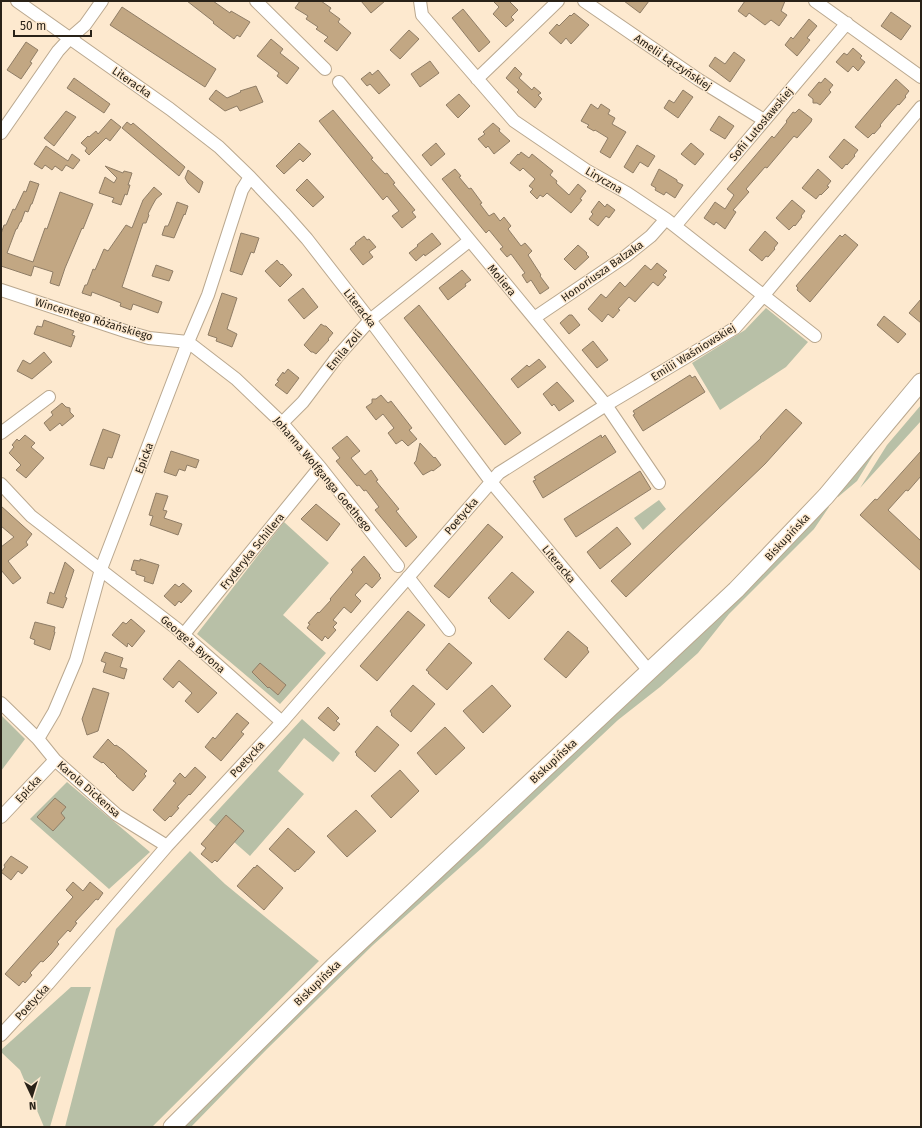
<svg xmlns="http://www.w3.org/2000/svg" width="922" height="1128" font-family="'Fira Sans',sans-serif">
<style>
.green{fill:#b8c0a7}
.building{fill:#c2a783;stroke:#8f7d66}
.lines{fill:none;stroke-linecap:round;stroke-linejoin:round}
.street-casing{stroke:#baa88f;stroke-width:14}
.secondary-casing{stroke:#baa88f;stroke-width:19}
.street{stroke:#fff;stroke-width:12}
.secondary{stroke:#fff;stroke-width:17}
.labels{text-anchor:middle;stroke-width:3;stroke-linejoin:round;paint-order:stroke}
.street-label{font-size:11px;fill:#292218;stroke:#fde9cf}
</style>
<rect width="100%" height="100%" fill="#fde9cf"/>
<path class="green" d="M766,308L808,342L786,367L720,410L692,363L745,330Z
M921,405V421L860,488L887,445Z
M881,442L857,481L838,497L837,495Z
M659,500L666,509L643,530L634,518Z
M825,507H829L814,529L729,614L698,653L660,687L618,720L483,847L373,945L267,1049L191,1127H178Z
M284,522L329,563L283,615L326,653L280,704L197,634Z
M1,715L25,739L1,771Z
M302,719L340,753L333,762L304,738L278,771L304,794L250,856L209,820Z
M67,782L150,852L109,889L30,819Z
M190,851L225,884L319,961L152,1127H65L116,929Z
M71,987H91L50,1127H44L20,1070L1,1052V1050Z"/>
<path class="building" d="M187,1H213L230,13L231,11L250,22L240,37L237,35L234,39L213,23L214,22Z
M300,1H321L331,8L329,11L340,19L338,22L351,33L337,51L324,41L328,37L316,29L318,27L306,19L308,16L295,8Z
M361,1H385L371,13Z
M493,1H509L518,10L511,17L514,20L506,27L493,14L499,7Z
M624,1H649L640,13Z
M745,1H785L781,11L787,15L779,26L771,20L765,25L749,13L746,17L738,11Z
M122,7L216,69L205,87L110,25Z
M463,9L490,42L479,52L452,18Z
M891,12L911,26L901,40L881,26Z
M574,13L589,25L571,44L566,38L561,44L549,33L557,24L559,26L570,15L571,16Z
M809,19L817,26L807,38L810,40L797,56L785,45L791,37L793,39Z
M409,30L419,39L400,59L390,50Z
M271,39L283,49L280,53L299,68L287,84L277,76L279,73L257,56Z
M26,42L38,50L30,62L32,63L21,79L7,70Z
M853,48L862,56L860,58L865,62L858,71L853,66L848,72L836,62L844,53L847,55Z
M734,52L745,60L730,82L709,66L715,57L725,64Z
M430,61L439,73L420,87L411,74Z
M515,67L522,74L519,78L532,90L534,87L541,93L538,95L542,99L535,108L517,92L519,90L506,78Z
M378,70L390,85L379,94L370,84L367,86L361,79L370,72L372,75Z
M74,78L110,104L104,113L67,88Z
M825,78L833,85L829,90L831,92L820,105L817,103H813V99L808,95L819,82L821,83Z
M896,79L909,91L905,96L906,97L899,105L898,104L884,120L880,125L881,126L874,134L873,133L868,138L855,127Z
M256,86L263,102L240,111L237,106L225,111L209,99L216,90L227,98L241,92L240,91Z
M683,90L693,97L678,118L664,108L669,100L674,103Z
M459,94L470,106L458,118L446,105Z
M591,104L598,109L601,104L610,110L608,114L615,118L612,124L626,132L610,158L600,152L608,138L595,130L594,131L587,127L589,125L581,121Z
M799,109L812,119L811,122L797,138L794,136L767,168L765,167L746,189L749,192L733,210L736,212L725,229L716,222L714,225L704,218L715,202L725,209L734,195L727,189L772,136L774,138L787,122L786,121L793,112L795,113Z
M333,110L373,158L371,159L385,174L387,173L395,183L393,184L415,210L412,212L416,217L402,228L392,216L399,211L387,196L383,200L319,121Z
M66,111L76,117L54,146L44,138Z
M719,116L734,126L725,139L710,130Z
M111,119L121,127L110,141L106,138L89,155L85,151L87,148L81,143L88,136L89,137L96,131L98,134Z
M127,122L131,125L133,123L185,167L179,176L122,128Z
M493,123L500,129L499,131L510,141L494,154L488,146L486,148L478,139L485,134L483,132Z
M844,139L858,150L854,155L855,156L847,165L846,164L842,169L829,157Z
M299,143L311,154L303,162L300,159L284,174L276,166Z
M436,143L445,154L431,166L422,155Z
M691,143L704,154L695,165L681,154Z
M637,145L655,156L648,167L640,162L633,173L624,167Z
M46,146L68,161L72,154L80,160L73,169L66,165L62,171L55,166L52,170L45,165L42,169L34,164Z
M521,152L529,158L532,154L553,171L550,175L557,181L556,183L569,195L578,184L586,191L580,199L582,200L571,213L547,193L543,197L540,195L537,199L530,192L533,189L529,186L535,179L523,168L520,171L510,163L518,154L519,155Z
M105,166L123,173L124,171L132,173L128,185H130L127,195L125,194L121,205L112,202L114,198L99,193L105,177L114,183L117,178Z
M455,169L461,176L459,177L469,189L471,188L482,203L480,204L489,216L494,213L500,221L504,217L511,226L508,229L521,246L525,243L532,251L528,255L541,275L540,276L549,288L540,294L531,280L527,283L522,275L525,273L511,254L507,257L500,249L503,247L489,230L486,233L442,179Z
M659,169L677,180V182L683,185L675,198L666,192L664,195L655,190L656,188L651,185Z
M818,169L831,181L827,186L829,187L821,195L820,194L816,199L802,188Z
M188,170L203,182L199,193L188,183L185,178Z
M307,179L324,197L313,207L296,190Z
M30,181L39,184L32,204H31L28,212L25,211L21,222H20L17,229H16L7,253L33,262L45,228L47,229L60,192L93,204L83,229L82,228L65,268L59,286L50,283L53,272L34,266L31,276L1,266V234L4,225H6L13,209L15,210L24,191L26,192Z
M154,187L162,194L156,199L152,206L148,214L149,215L146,223H143L122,287L162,302L158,313L133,304L131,310L120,306L121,303L92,292L91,296L82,293L85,285H87L93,269L95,270L104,249L108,251L126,225L132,228L143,200Z
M792,200L805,211L801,216L802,217L795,226L794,225L789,230L776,218Z
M599,201L605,207L607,204L615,210L609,218L606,216L598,226L589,219L593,214L591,212Z
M177,202L188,206L185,215L184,214L174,238L162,235L165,226H168L171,219Z
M765,231L778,243L774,248L775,249L768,257L766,256L762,261L749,250Z
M241,233L259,238L254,253L251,252L242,275L230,271Z
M432,233L441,244L425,256L424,254L416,261L409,253L418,246L417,245Z
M845,234L858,245L810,302L797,290L798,288L796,286L840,235L842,237Z
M364,236L367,240L369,239L376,247L369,252L373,257L363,265L350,249L356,244L355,243Z
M578,245L587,253L586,254L589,257L575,270L564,259Z
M277,260L281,265L282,264L292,275L280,287L265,271Z
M657,263L667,271L663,275L666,277L658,286L653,282L635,302L629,297L618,309L620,310L613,318L608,314L602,322L588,309L601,294L606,298L620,282L625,287L645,265L651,270Z
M156,265L173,271L169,281L152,276Z
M462,270L471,280L465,284L466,286L448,300L439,288Z
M303,288L318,307L304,319L288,300Z
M222,293L237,298L227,329L237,334L232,347L216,341L217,338L208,335Z
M921,299V323L909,313Z
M419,305L521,433L505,445L404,318Z
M569,315H572L580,325L569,334L560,323Z
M884,316L906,334L898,343L877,325Z
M44,320L74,331L72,335L75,336L71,347L34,334L37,326L42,327Z
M321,324L324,326H326L333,333L328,339L329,340L316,354L313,352H311L304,345Z
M593,341L608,360L597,368L582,350Z
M44,352L52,362L32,379L17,371L23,360L30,364Z
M539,359L546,367L518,388L511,379L527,365L529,367Z
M288,369L299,378L287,394L275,385L279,381L277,380L283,372L284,374Z
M690,375L692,378L695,376L705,392L643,431L633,415L635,414L633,411Z
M557,382L574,401L559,411L554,404L552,406L543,394Z
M381,395L388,403L391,401L412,428L409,430L417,439L408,446L402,440L396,444L388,433L394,428L383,414L376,420L366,407L372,403V399H376Z
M62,403L66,407L70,408V412L74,416L62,426L60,423L50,431L44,423L53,415L51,412Z
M786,409L802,423L765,464L626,597L611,581L761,438L760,437Z
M103,429L120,435L112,458L108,457L104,469L90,465Z
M25,435L35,443L31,447L44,458L26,478L16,470L21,465L9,453L14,447L12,445L17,439L19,441Z
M601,435L602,438L605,435L616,452L543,498L533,481L536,480L534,477Z
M347,436L360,451L351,458L365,475L371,470L378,480L376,481L399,509L396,511L417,537L406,547L375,510L379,507L366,490L364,491L359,485L357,486L336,461L340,458L332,448Z
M420,443L434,458L435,457L441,465L433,471L432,470L423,475L414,463L416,461Z
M171,451L199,460L196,468L187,465L185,471L179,469L176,476L164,472Z
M921,451V476L908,491L906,490L888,510L921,541V571L860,515L875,499L877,500Z
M640,471L651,489L576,537L564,519Z
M156,493L168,496L163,510L167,511L164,518L182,524L178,535L150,525L153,516L149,515Z
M316,504L340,524L327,541L301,519Z
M1,506L32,534L26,542L28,545L8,561L21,578L13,584L1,570V547L14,537L1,526Z
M488,524L503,537L449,598L434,586Z
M617,527L631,544L600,569L587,552Z
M364,556L380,575L379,576L381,578L372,588L366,583L355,595L361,601L351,613L344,607L333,620L337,623L333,627L336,630L328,639L325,636L322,641L307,628L310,624L308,623L318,612L319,613L331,600L330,599L353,572L351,570Z
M140,559L159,565L153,584L144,581L145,577L136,574V571L131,570L134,560L140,561Z
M65,562L74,570L65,597L67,598L63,608L47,603L50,592L54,594Z
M512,572L534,592L509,619L490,601L491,600L488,598Z
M183,583L192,591L181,603L179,601L175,606L164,596L175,584L179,587Z
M408,611L425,625L377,681L360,666Z
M131,619L145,631L132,647L128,643L127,647L112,635L123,622L126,624Z
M35,622L55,627L54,632H55L50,650L34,644L35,640L30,638Z
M568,631L588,648L587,649L589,652L566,678L544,659Z
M449,643L472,663L447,690L428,673L429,672L426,670Z
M105,652L123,658L120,667L127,669L124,679L103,672L106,663L101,661Z
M179,660L217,693L198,713L185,701L192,693L179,681L173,688L163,679Z
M260,663L286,685L278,695L269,687L268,688L252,672Z
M413,685L435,704L411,732L391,715L392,714L390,711Z
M492,685L511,706L483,733L463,711Z
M93,688L109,693L98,731L87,735L82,719Z
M328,707L339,718L336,721L340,724L334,731L318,718Z
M237,713L249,723L241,732L244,734L221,761L205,747L213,737L215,739Z
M377,726L399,745L375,772L356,755L357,754L355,752Z
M445,727L465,748L436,775L417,753Z
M108,739L115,746L116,745L123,750L147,771L144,774L146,776L133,791L116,776H117L103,762L102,763L93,757Z
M195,767L206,777L190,795L189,794L177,807L179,808L171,817L170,816L165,821L153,810L176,783L173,781L180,773L185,778Z
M400,770L419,791L391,818L371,796Z
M55,798L66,807L61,813L65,818L53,831L37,817Z
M356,810L376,831L347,857L327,836Z
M226,815L244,831L217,862L215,860L212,863L201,854L206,848L201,844Z
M288,828L315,852L298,870L297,869L295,872L269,849Z
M11,856L28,867L22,874L18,871L11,880L1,872L5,867L4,865Z
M257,865L283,888L264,910L237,886L254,867L255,868Z
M73,882L83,891L90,882L103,893L98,900L96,899L87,909L75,922L77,923L70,932L68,930L57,942L59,944L51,954L43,962L41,961L30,973L32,975L25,983L23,981L19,986L5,974L73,897L66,890Z"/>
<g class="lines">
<defs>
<path id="street" d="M17,1L170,109L219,147L250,177L284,213L307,239L370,320L492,483L649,671
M256,1L325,69
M420,1L422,15L514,121L586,170L627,193L666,219L815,336
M584,1L699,80L764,120
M815,1L921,77
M477,79L558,1
M339,82L606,405L659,483
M1,133L58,51L70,38L85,25L102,1
M675,226L847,23
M1,290L128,332L149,338L188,342L236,379L282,423L320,467L398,566
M534,318L626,256L651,236L666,219
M282,423L303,402L337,357L370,320L469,241
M1,433L49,397
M1,484L31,516L176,628L282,722
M408,577L449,630
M184,634L320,467
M1,703L38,739L55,760L117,815L167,846
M38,739L54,712L76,660L101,569L188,342L208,295L242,190L250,177
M1,817L55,760
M1,1035L48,984L167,846L282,722L499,473L606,405L735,328L764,295L921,107"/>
<path id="secondary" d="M172,1127L333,967L736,590L826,496L921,382"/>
</defs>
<use href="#street" class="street-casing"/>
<use href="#secondary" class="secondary-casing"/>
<use href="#street" class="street"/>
<use href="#secondary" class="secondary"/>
</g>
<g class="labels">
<g class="street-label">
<text transform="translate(673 62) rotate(34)" y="4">Amelii Łączyńskiej</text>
<text transform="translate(132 82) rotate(35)" y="4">Literacka</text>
<text transform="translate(761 124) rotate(-50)" y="4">Sofii Lutosławskiej</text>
<text transform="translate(604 180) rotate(30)" y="4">Liryczna</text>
<text transform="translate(602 271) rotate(-35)" y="4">Honoriusza Balzaka</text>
<text transform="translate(502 280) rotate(50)" y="4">Moliera</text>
<text transform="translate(360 308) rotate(52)" y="4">Literacka</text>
<text transform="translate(94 319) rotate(17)" y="4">Wincentego Różańskiego</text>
<text transform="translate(344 350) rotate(-50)" y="4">Emila Zoli</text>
<text transform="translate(693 352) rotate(-32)" y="4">Emilii Waśniowskiej</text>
<text transform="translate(144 458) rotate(-69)" y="4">Epicka</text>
<text transform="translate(323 474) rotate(50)" y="4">Johanna Wolfganga Goethego</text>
<text transform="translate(461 516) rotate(-49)" y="4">Poetycka</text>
<text transform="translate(787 537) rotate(-47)" y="4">Biskupińska</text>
<text transform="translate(252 551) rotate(-51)" y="4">Fryderyka Schillera</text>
<text transform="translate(559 564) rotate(50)" y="4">Literacka</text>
<text transform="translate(193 644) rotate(41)" y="4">George'a Byrona</text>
<text transform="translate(247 759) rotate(-47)" y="4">Poetycka</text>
<text transform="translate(553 761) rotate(-43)" y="4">Biskupińska</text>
<text transform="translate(28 789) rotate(-47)" y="4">Epicka</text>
<text transform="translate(89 789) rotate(41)" y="4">Karola Dickensa</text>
<text transform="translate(317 983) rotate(-44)" y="4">Biskupińska</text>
<text transform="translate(32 1002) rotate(-47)" y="4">Poetycka</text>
</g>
</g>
<rect width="922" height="1128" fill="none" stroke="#292218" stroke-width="4"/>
<g transform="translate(32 1096) rotate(176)" stroke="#fde9cf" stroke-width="3" paint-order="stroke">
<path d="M0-3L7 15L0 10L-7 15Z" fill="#292218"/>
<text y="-6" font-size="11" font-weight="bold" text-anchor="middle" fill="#292218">N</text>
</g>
<path d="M14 30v6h77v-6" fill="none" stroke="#292218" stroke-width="2"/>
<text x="20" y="30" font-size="12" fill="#292218" stroke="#fde9cf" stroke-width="3" paint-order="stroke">50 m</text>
</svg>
